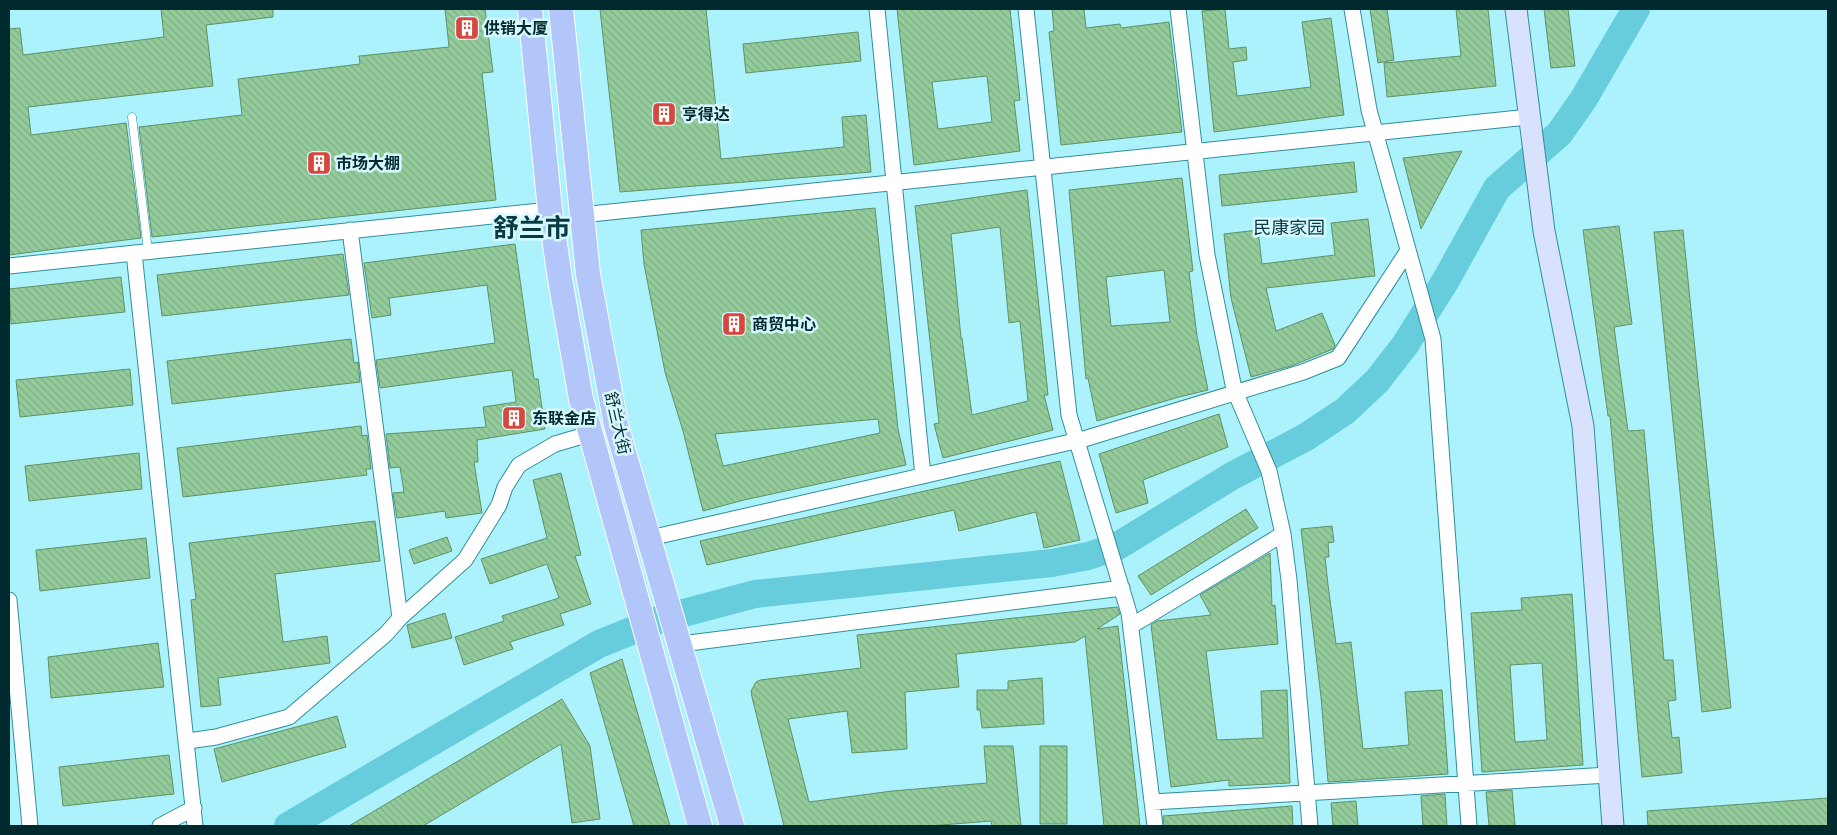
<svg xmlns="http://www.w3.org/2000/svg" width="1837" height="835" font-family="Overpass,'Noto Sans SC',sans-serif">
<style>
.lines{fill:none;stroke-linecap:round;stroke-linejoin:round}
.river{stroke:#67cddc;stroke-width:28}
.building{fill:url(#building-back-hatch);stroke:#5e9265;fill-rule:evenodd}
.lane-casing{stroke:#308e9b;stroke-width:9}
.street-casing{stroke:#308e9b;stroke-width:17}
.secondary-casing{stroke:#308e9b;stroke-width:23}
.primary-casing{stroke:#fff;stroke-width:26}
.lane{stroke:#fff;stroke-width:8}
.street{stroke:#fff;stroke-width:15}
.secondary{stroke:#d9e2fd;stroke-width:21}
.primary{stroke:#b3c6fa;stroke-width:24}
.labels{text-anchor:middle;stroke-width:5;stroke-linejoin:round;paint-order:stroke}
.poi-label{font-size:16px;font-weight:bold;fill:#012a2f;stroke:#d7f8fe;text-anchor:start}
.street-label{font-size:16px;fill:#012a2f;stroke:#d7f8fe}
.neighbourhood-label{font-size:18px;fill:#063b42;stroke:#d7f8fe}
.town-label{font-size:26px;font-weight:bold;fill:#063b42;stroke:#d7f8fe}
</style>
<defs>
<pattern id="building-back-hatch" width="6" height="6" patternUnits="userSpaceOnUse" patternTransform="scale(1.25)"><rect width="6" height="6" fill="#94cb9b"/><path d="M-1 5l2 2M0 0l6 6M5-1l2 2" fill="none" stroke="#7eae86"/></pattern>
</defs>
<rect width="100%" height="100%" fill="#acf2fc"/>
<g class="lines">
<path class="river" d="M288,826L599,644L661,619L755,594L1052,563L1088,556L1116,547L1232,476L1306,437L1345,411L1377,381L1405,345L1446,280L1497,188L1559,134L1583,100L1636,9"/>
</g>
<path class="building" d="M161,9H273V17L206,25L213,86L28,107L31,135L126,123L141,238L9,255V29L20,28L23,55L164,37Z
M445,9H485L493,72L482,73L496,200L152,237L139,127L242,115L238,79L360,64L359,56L449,47Z
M600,9H706L721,159L844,147L842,117L866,115L871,172L620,192Z
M897,9H1010L1020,100L1014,101L1020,151L914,165ZM987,76L992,122L938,129L932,82Z
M1052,9H1084L1086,28L1120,24L1121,28L1169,22L1182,132L1061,145L1049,32L1054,31Z
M1225,9L1229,49L1246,47L1247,60L1233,62L1237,96L1311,87L1302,22L1331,18L1344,115L1214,132L1202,11Z
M1370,9H1387L1394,60L1378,63Z
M1456,9H1488L1496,86L1387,97L1384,63L1461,56Z
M1544,9H1568L1575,66L1551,68Z
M858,32L861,61L746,73L743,44Z
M1462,151L1421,229L1403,158Z
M1354,162L1357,192L1222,206L1219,175Z
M1182,178L1193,271L1189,272L1197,336L1208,390L1179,397L1097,421L1088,378L1086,379L1069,190ZM1164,270L1170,322L1111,326L1106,277Z
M1027,190L1048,395H1044L1053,430L943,458L934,424L939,423L915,206ZM1000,227L1009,323L1020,321L1028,401L972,415L962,338H961L951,234Z
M875,208L898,429L906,465L744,500L703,511L683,431L665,372L644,264L641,230ZM878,419L880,433L723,466L715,434Z
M1368,219L1375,276L1266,288L1276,331L1322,313L1335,345L1333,349L1291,366L1251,377L1231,298L1224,234L1258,230L1262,264L1335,255L1331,223Z
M1619,226L1632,324L1614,327L1628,431L1644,430L1664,660H1673L1676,700L1668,701L1672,738L1679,737L1682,773L1642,777L1610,416H1608L1583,230Z
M1683,230L1731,708L1702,712L1654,232Z
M515,244L534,379H538L545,429L477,440L478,462H474L482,513L446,518L445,511L397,518L393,493L404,492L400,467L390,468L386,434L486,427L483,407L516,402L512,370L380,388L376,360L495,343L487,285L389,298L391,315L372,318L364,263Z
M343,254L349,295L162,316L157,275Z
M121,277L125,312L11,324L9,289Z
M351,339L354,363L358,362L360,382L172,404L167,361Z
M130,369L133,405L20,417L16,380Z
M1219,414L1228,447L1143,480L1148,503L1116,513L1099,454Z
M361,426L362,436L367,435L371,469H366L367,475L183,497L177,448Z
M139,453L142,489L29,501L25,466Z
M1060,461L1080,540L1044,548L1036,512L959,531L954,510L707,565L700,541Z
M561,473L581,555L575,556L591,604L560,614L564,625L510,642L513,649L464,665L455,637L504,621L502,616L559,598L547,564L490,584L481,559L547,538L533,480Z
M1246,509L1258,528L1151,595L1138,576Z
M375,521L380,561L275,574L283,642L327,636L330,663L218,678L221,705L201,707L191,600L196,599L189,543Z
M1332,526L1334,542L1328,543L1329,557H1325L1328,585L1336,644L1351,642L1363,749L1409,745L1405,692L1442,690L1448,774L1328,782L1321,697L1301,529Z
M447,537L452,551L414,564L409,550Z
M146,538L150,578L40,591L36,550Z
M1270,553L1272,606L1275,605L1278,644L1206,651L1217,740L1263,738L1261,691L1287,690L1290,783L1229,786V780L1171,787L1151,625L1157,621L1211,615L1200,595Z
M1572,594L1583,765L1482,772L1471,613L1522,610L1521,598ZM1542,663L1547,740L1515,742L1510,665Z
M1117,607L1120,614L1097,629L1118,626L1140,826H1104L1085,636L1075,642L956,654L959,687L905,692L907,749L852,753L847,711L788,719L809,802L892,791L987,783L984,746H1013L1021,826H992L991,821L929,826H784L752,697L751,691L756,682L760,680L861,668L857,635Z
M445,613L452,638L412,648L407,625Z
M158,643L164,687L51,698L48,657Z
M622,659L670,826H634L590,673Z
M1042,678L1044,724L982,728L980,710H977V690H1008V681Z
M562,699L590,746L600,819L572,823L561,744L423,826H349Z
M337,716L346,747L222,782L214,749Z
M1040,746H1067V824H1040Z
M169,755L174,794L63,806L59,767Z
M1512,790L1515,826H1489L1486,792Z
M1445,794L1447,826H1423L1421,796Z
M1828,798V826H1648L1647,811Z
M1356,801L1358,826H1333L1331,803Z
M1292,806L1293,826H1164L1163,816Z"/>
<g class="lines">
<defs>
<path id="lane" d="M132,117L148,251"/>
<path id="street" d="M877,9L923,476
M1026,9L1069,415L1129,613L1155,826
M1178,9L1207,255L1234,389L1269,471L1283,534L1289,580L1310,826
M1352,9L1369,110L1433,339L1469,826
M581,215L1529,117
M350,230L400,618
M134,253L195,826
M9,266L550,210
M650,538L1084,439L1303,372L1338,358L1407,252
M9,600L30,826
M1131,626L1283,534
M681,644L1122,588
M188,741L216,737L289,717L386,634L400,618L465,560L499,505L505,487L519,465L555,444L589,434
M1152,802L1609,775
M160,826L194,808"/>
<path id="secondary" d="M1516,9L1544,231L1583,426L1613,826"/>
<path id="primary" d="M530,9L550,210L560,279L581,399L700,826
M561,9L588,274L616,425L732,826"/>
</defs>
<use href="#lane" class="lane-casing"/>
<use href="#street" class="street-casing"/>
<use href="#secondary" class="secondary-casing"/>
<use href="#primary" class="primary-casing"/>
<use href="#lane" class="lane"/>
<use href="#street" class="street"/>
<use href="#secondary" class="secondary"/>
<use href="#primary" class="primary"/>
</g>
<defs>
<symbol id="building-square" viewBox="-11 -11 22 22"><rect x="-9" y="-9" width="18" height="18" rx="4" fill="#d6483d" stroke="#d7f8fe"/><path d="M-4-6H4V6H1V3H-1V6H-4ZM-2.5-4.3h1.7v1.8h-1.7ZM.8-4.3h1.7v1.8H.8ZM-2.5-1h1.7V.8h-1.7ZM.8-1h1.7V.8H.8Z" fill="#fff"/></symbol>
</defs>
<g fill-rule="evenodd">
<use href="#building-square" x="453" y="14" width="28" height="28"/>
<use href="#building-square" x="650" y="100" width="28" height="28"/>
<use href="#building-square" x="305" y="149" width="28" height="28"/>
<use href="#building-square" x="720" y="310" width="28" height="28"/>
<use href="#building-square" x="500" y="404" width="28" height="28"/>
</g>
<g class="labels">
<g class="poi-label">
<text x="484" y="34">供销大厦</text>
<text x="682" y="120">亨得达</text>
<text x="336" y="169">市场大棚</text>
<text x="752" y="330">商贸中心</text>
<text x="532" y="424">东联金店</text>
</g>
<g class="street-label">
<text transform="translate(618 423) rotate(77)" y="6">舒兰大街</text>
</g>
<g class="neighbourhood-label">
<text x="1289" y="234">民康家园</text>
</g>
<g class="town-label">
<text x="532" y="237">舒兰市</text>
</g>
</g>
<rect width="1837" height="835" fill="none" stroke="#012a2f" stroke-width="20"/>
</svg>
